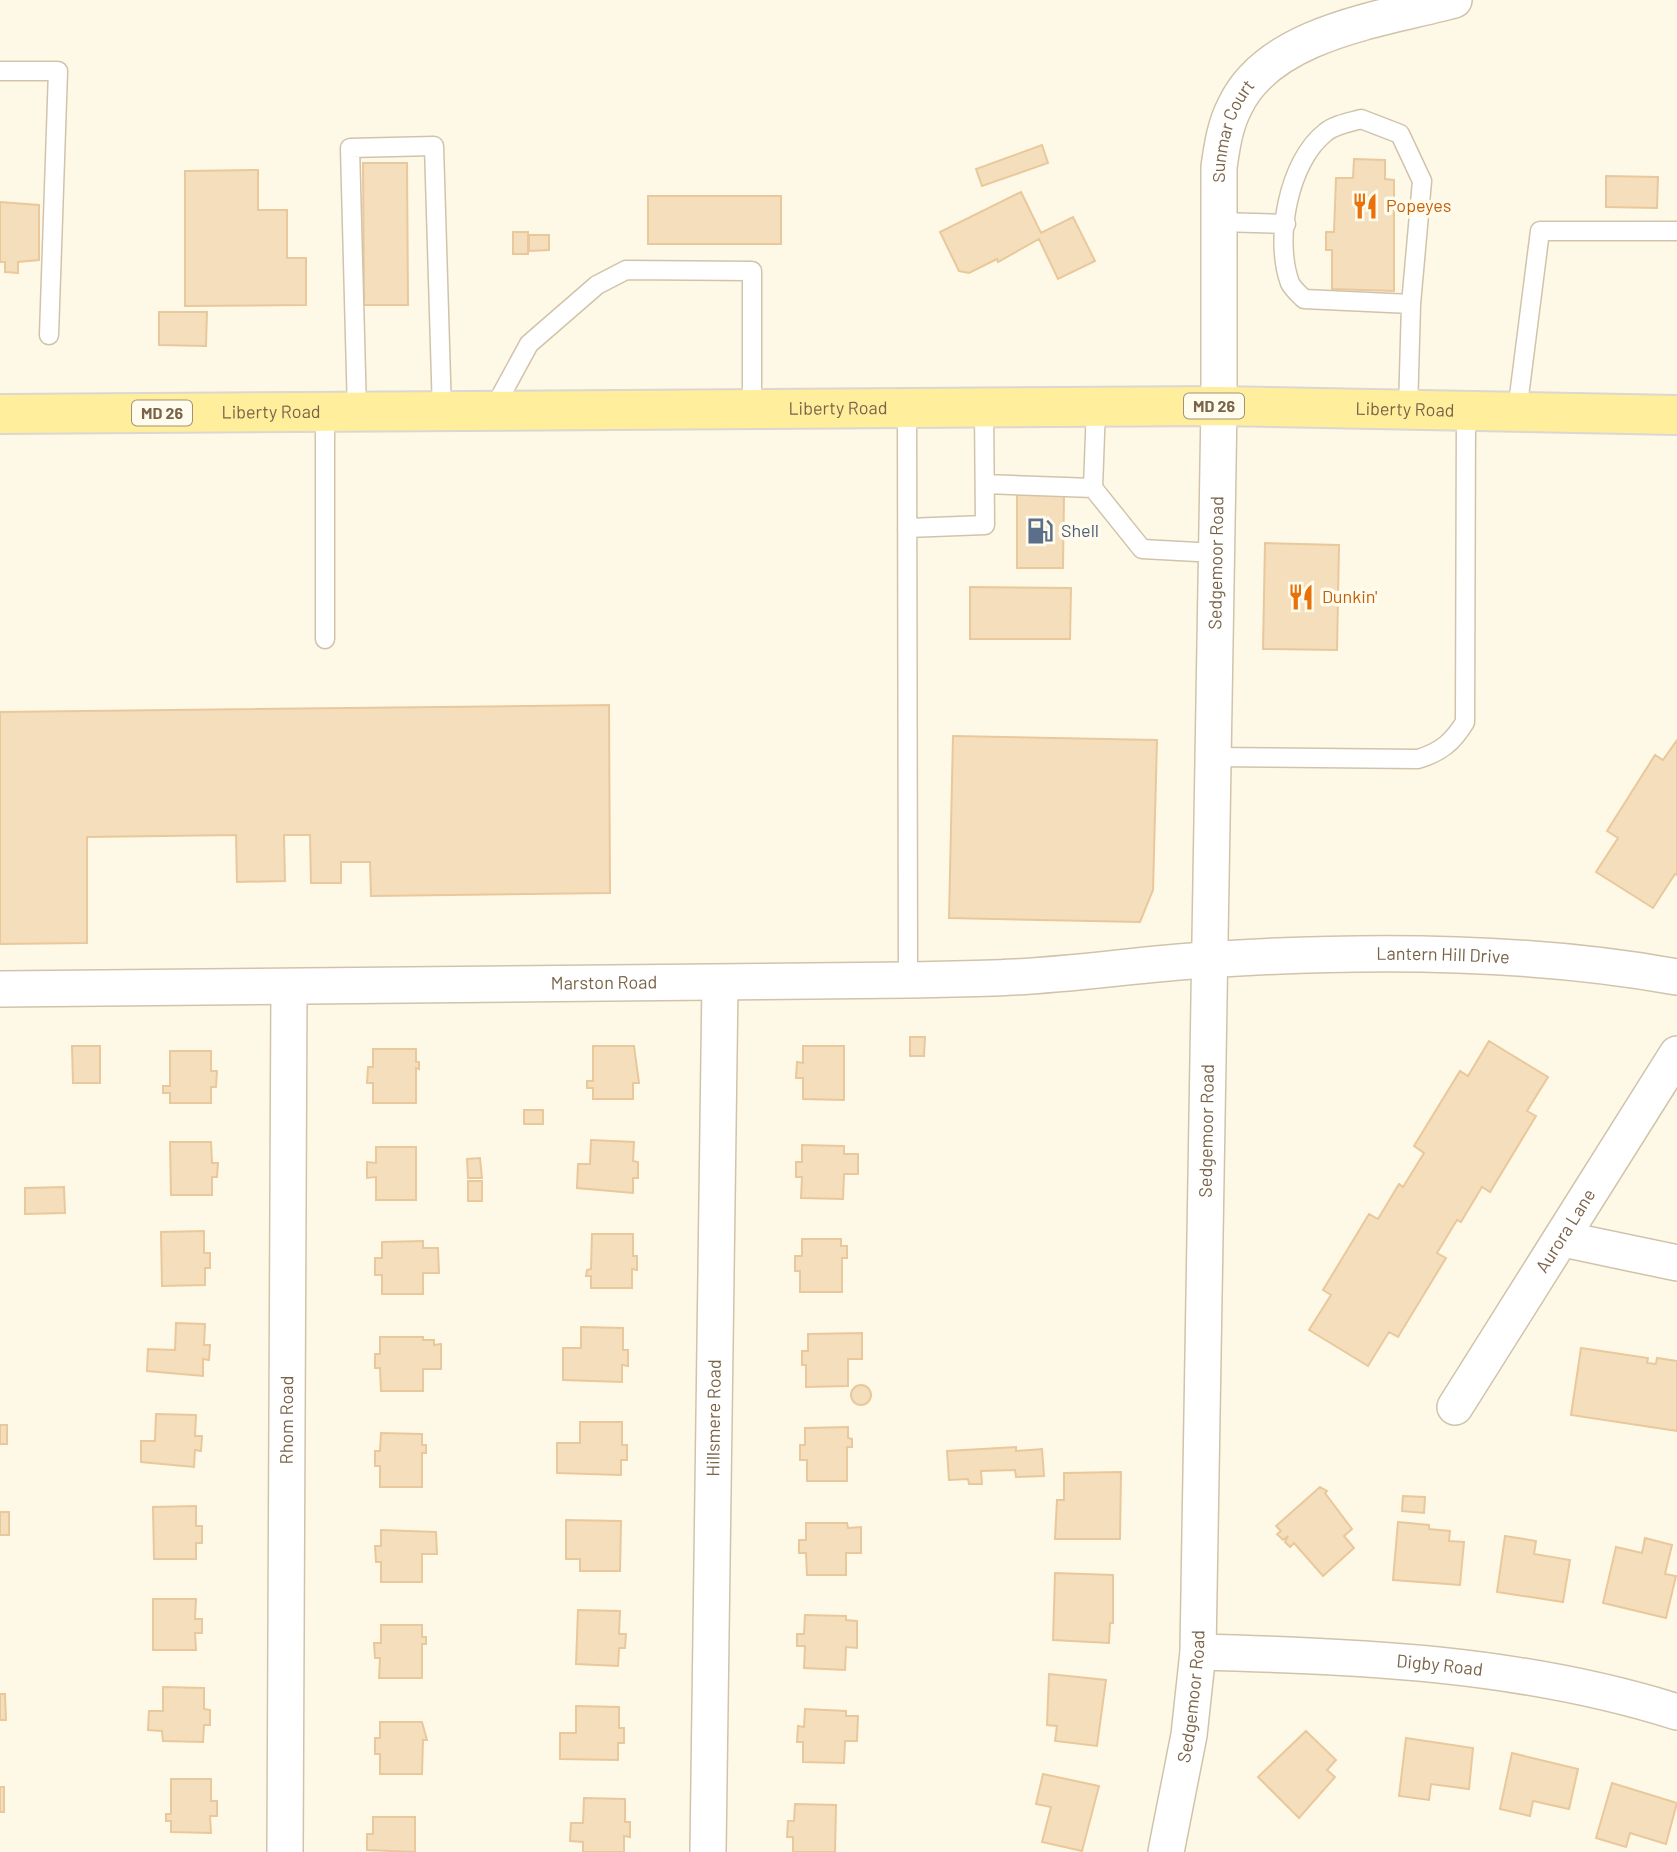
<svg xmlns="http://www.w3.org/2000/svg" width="1677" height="1852" font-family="Barlow,sans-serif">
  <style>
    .building { fill: #f5debc; stroke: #e9c89b; stroke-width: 2 }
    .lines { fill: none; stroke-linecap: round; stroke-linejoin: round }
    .lane-casing { stroke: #d1c3ab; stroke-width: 21 }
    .street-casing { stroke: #d1c3ab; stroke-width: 38 }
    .primary-casing { stroke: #dcd7d0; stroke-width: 42 }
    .lane { stroke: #fff; stroke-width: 18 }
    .street { stroke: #fff; stroke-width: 35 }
    .primary { stroke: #ffee9c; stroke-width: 38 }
    .labels { text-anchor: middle; stroke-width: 7; stroke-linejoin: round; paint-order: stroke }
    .shield { fill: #fffcee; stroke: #a2927a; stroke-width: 2 }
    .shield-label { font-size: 16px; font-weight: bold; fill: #7a6449 }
    .street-label { font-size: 18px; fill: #7a6449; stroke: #fffcee }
    .food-label { font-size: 18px; fill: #c56008; stroke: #fffcee; text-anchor: start }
    .service-label { font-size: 18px; fill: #4e5e75; stroke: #fffcee; text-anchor: start }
  </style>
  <rect width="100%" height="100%" fill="#fef9e7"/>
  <!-- building -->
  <path class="building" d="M1042 145 1048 163 982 186 976 169Z
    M1354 159 1385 160V179L1394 180V291L1332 289V250H1326V232H1334L1336 178H1353Z
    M363 163H407L408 305H364Z
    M258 170V210H287V258H306V305L185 306V171Z
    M1606 176 1658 177 1657 208 1606 207Z
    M1021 192 1041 233 1073 217 1095 261 1058 279 1039 239 998 262 997 259 969 273 959 271 940 232Z
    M648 196H781V244H648Z
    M0 202 39 205V260L18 262V273L5 272V262H0Z
    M513 232H528V254H513Z
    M529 235H549V250L529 251Z
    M159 312H207L206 346 159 345Z
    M1017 495H1064L1063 568H1017Z
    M1265 543 1339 545 1337 650 1263 649Z
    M970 587 1071 588 1070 639H970Z
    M609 705 610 893 371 896 370 862H341V883H311L310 835H284L285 881 237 882 236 835 87 837V943L0 944V712Z
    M953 736 1157 740 1153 890 1140 922 949 918Z
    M1677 740V875L1675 874 1653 908 1596 872 1618 838 1607 831 1655 755 1663 760Z
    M910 1037H925L924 1056H910Z
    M1489 1041 1548 1077 1527 1111 1536 1116 1490 1192 1482 1187 1461 1222 1457 1220 1437 1253 1446 1258 1398 1337 1389 1332 1368 1366 1309 1330 1331 1295 1323 1290 1369 1214 1378 1219 1399 1184 1403 1187 1424 1153 1414 1146 1460 1071 1468 1076Z
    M72 1046H100V1083H73Z
    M593 1046H634L639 1083H633V1099H593V1088H587V1081H593Z
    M803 1046H844V1100L803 1099V1078H796L797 1062 803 1063Z
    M373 1049H416V1062H419V1069L416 1068V1103H373V1083H367L368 1067H373Z
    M170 1051H211V1071H217L216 1087H211V1103H170V1093H163V1086H170Z
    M524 1110H543V1124H524Z
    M591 1140 634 1142 633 1161 638 1162V1178H633V1193L577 1188 578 1164H590Z
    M170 1142H211L212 1163H218L217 1177H212V1195H171Z
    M802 1145 844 1146V1154H858V1174H844L843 1199 801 1198 802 1177H796V1162H802Z
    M376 1147H416V1200H376V1177L367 1178V1162L376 1163Z
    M480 1158 482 1178H468L467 1159Z
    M468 1181H482V1201H468Z
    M64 1187 65 1213 25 1214V1188Z
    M204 1231V1253H210V1268H205V1285L162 1286 161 1232Z
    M592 1234H633V1256H637V1270L632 1269V1288H591V1276H586L587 1270 591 1269Z
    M802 1239H841V1246H847V1258H842V1292H800V1271H795V1256H802Z
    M423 1241V1248H438L439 1273H423V1294H382V1275H375V1258H382V1242Z
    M176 1323 205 1324 204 1345H210L209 1360 203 1359V1376L147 1371 148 1349 175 1350Z
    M581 1327 623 1328V1350H628V1366L622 1365V1382L563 1380V1348H581Z
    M862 1333V1359H848V1386L806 1387V1365H802V1351H808V1334Z
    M380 1337H423V1340H434V1345L441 1344V1369H423V1391H381L380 1368H375V1354H380Z
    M1581 1348 1648 1358 1647 1363 1656 1364 1657 1358 1677 1361V1431L1571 1415Z
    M851 1395a10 10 0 1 1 20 0a10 10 0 1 1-20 0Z
    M156 1414 196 1415 195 1436H202L201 1451 195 1450 194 1467 141 1462V1441H155Z
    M580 1422H622V1445H627V1460H621V1475L557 1473V1443H580Z
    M0 1425H7V1444H0Z
    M848 1427V1438L852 1439V1447H847V1481H807V1460H800V1445H805V1428Z
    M381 1433 422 1434V1445H426V1453H422V1487H380V1466H375V1451H380Z
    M1016 1447V1451L1042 1449 1044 1476 1016 1477 1015 1470 981 1471 982 1484H969L968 1479 949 1480 947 1451Z
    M1121 1472 1120 1539H1055L1057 1500H1064V1473Z
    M1320 1487 1327 1491 1325 1493 1352 1529 1344 1536 1354 1548 1323 1576 1294 1543 1290 1547 1285 1542 1288 1536 1283 1540 1277 1534 1281 1531 1276 1526Z
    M1403 1496 1425 1497 1424 1513 1402 1511Z
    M196 1506V1526H202V1543H196V1559H154L153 1507Z
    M0 1512H9V1535H0Z
    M566 1520 621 1521 620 1571H580V1559H566Z
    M1398 1522 1429 1525V1529L1450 1531 1449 1541 1464 1542 1460 1585 1393 1580Z
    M806 1523H847L848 1528 861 1527V1553H846V1575H807L806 1553H799V1540H806Z
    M381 1530 436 1532 437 1554H422V1582H381V1562H376L375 1546H381Z
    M1505 1536 1536 1541 1534 1554 1570 1560 1563 1602 1497 1592Z
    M1645 1538 1672 1545 1665 1574 1676 1576 1666 1618 1603 1603 1616 1547 1642 1553Z
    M1055 1573 1113 1575V1623H1110L1109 1643 1053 1640Z
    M153 1599H196L195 1619H202V1633H195L196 1650H153Z
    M578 1610 620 1611 619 1634H626L625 1648H619L618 1666 576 1664Z
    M805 1615 846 1616V1620L857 1621V1648L846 1647 845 1670 804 1668 805 1646H797V1634H804Z
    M381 1625H422V1637H426V1644H422V1678H379L380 1658H375L374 1643H381Z
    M1049 1674 1106 1680 1097 1746 1055 1741 1057 1726 1047 1725Z
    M163 1687 204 1688V1709L210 1710V1725H204L203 1742 163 1741 162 1731 148 1730 149 1711H163Z
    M0 1694H5L6 1720H0Z
    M576 1706 619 1707V1728H624V1743H618V1760L560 1759V1733H576Z
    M805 1709 846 1711V1716H858L857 1741H845L844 1763 803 1762V1742H797L798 1726 804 1727Z
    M380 1722H422L427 1740H423L422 1774H380V1754H375V1738H380Z
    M1306 1731 1336 1760 1327 1770 1335 1777 1299 1818 1258 1777Z
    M1406 1738 1473 1748 1469 1789 1431 1784 1429 1800 1399 1796Z
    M1512 1753 1578 1769 1569 1809 1533 1801 1530 1816 1500 1809Z
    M1043 1774 1099 1786 1082 1851 1042 1842 1051 1807 1036 1804Z
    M171 1779H211V1801H217V1816H210L211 1833 171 1832V1821H166V1814H171Z
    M1612 1783 1677 1803 1666 1844 1630 1833 1626 1847 1596 1838Z
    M0 1787H4V1812H0Z
    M584 1798 625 1799V1822H630V1837L624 1836V1852H583V1842L570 1841 571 1823H583Z
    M795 1804 836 1805 835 1852H793V1837H787L788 1821H794Z
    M373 1817H415V1852L367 1850V1834H373Z"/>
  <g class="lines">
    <!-- lane casing -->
    <g class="lane-casing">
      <path id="lane" d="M0 71H58L49 335
        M1219 222 1286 224
        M907 409 908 980
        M493 410 529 344 597 285 626 270 752 271V410
        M1408 410 1411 304 1422 181 1400 134 1361 119C1351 122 1334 125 1326 132 1288 161 1274 240 1290 283 1293 289 1299 294 1304 299L1411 304
        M357 412 350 148 434 146 442 412
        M1517 412 1540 231H1677
        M985 484 1093 488 1096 407
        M1093 488 1142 549 1216 553
        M907 528 985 525 984 408
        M325 639V413
        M1211 757 1418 759C1441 752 1453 742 1465 722L1466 411"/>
    </g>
    <!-- street casing -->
    <g class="street-casing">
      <g id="street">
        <path id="s1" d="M0 989 908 980C943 979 979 979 1014 977 1078 974 1141 964 1205 960 1356 950 1528 950 1677 977"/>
        <path d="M1563 1239 1677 1263"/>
        <path id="s2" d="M1455 1407 1677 1054"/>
        <path id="s3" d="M1198 1652C1359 1656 1522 1663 1677 1712"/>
        <path id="s4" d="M285 1852 289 987"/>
        <path id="s5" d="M708 1852 720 983"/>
        <path id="s6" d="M1166 1852 1189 1735 1198 1652 1219 406V167C1222 146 1225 125 1235 106 1270 32 1384 19 1454 0"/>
      </g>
    </g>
    <!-- primary casing -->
    <g class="primary-casing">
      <g id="primary">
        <path id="s7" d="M0 414 1219 406 1677 415"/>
      </g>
    </g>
    <!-- lane -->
    <use href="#lane" class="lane"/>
    <!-- street -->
    <use href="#street" class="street"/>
    <!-- primary -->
    <use href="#primary" class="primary"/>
  </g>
  <!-- icons -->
  <defs>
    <g id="restaurant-bare" transform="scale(2.1)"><path d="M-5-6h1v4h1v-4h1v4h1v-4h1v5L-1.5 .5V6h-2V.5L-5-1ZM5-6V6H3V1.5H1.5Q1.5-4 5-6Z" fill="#e8710a" stroke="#fffcee" stroke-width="2.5" paint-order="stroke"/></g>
    <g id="fuel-bare" transform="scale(2.1)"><path d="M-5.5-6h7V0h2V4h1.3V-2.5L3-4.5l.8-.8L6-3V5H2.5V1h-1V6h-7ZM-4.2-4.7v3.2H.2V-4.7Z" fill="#5c6f8a" stroke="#fffcee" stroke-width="2.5" paint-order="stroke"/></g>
  </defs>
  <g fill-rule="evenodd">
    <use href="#restaurant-bare" x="1365" y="206"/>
    <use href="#fuel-bare" x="1040" y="531"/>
    <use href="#restaurant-bare" x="1301" y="597"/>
  </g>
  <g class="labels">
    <!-- shield labels -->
    <g class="shield">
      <rect x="1184" y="393.5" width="60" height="25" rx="5"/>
      <rect x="132" y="400.5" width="60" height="25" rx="5"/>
    </g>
    <g class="shield-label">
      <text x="1214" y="412">MD 26</text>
      <text x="162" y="419">MD 26</text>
    </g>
    <!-- street labels -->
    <g class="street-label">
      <text dy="6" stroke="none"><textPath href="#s6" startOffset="1726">Sunmar Court</textPath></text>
      <text dy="6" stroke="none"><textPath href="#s7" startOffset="838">Liberty Road</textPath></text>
      <text dy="6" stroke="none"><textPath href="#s7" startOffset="1405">Liberty Road</textPath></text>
      <text dy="6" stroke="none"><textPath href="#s7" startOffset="271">Liberty Road</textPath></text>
      <text dy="6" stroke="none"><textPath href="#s6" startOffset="1292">Sedgemoor Road</textPath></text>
      <text dy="6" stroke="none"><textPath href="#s1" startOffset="1444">Lantern Hill Drive</textPath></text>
      <text dy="6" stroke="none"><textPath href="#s1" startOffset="604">Marston Road</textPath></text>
      <text dy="6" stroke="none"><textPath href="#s6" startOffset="724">Sedgemoor Road</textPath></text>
      <text dy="6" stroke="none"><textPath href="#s2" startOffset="208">Aurora Lane</textPath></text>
      <text dy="6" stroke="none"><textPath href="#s5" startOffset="434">Hillsmere Road</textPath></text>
      <text dy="6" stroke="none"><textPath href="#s4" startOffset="432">Rhom Road</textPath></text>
      <text dy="6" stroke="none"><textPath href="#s3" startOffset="242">Digby Road</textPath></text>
      <text dy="6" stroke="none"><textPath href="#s6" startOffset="158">Sedgemoor Road</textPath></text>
    </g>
    <!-- food labels -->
    <g class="food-label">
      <text x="1386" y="212">Popeyes</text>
      <text x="1322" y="603">Dunkin'</text>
    </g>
    <!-- service labels -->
    <g class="service-label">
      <text x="1061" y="537">Shell</text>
    </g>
  </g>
</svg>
